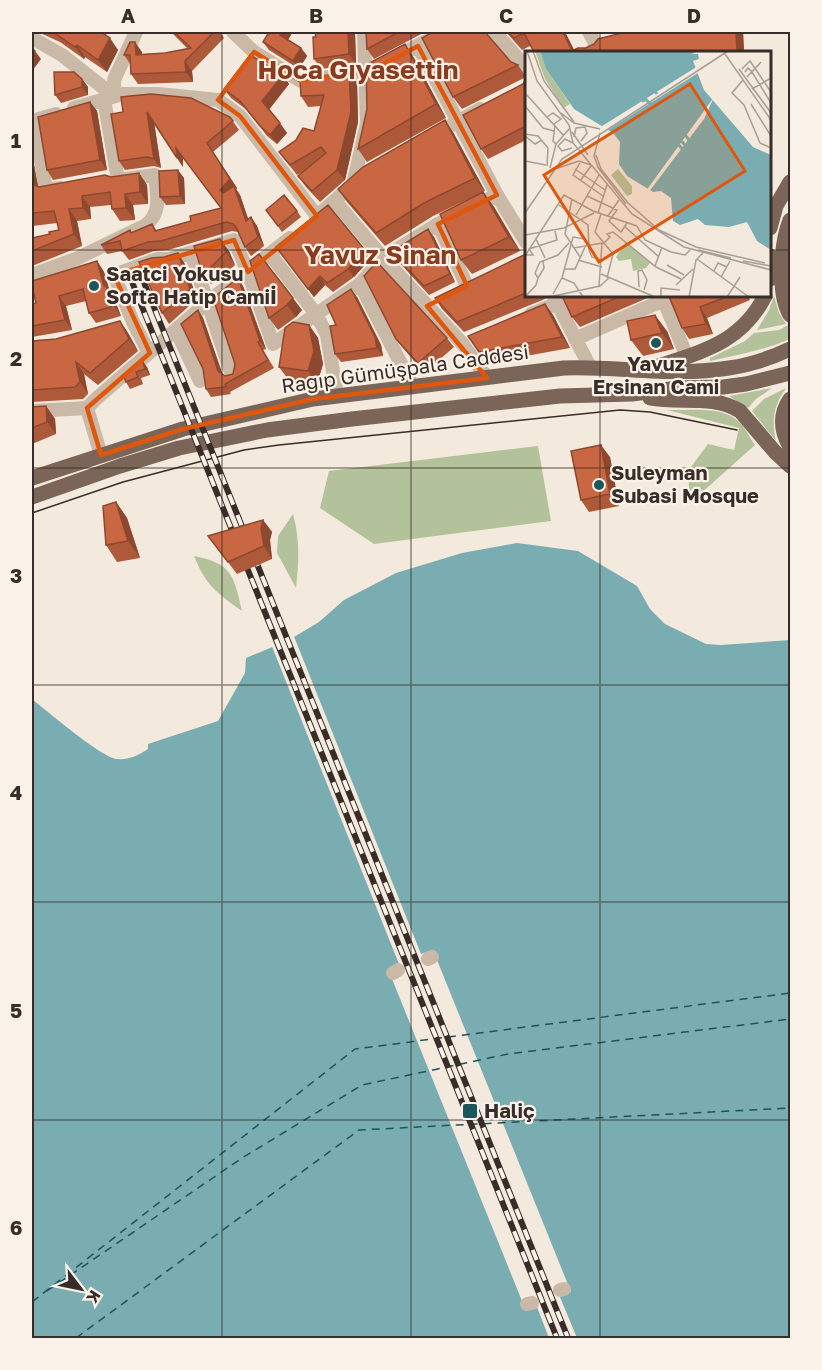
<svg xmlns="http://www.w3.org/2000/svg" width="822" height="1370" font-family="'Golos Text',sans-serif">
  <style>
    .green { fill: #b4c29b }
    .water { fill: #79adb1 }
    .pier { fill: #f3e9dc }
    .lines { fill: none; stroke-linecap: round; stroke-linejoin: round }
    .ferry { stroke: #1c555b; stroke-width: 1.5; stroke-dasharray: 8 6; stroke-linecap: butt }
    .minor { stroke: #cbb9a7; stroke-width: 14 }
    .major { stroke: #7a6558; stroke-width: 15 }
    .tram { stroke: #382d28; stroke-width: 1.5 }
    .rail-casing { stroke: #382d28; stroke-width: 6 }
    .rail { stroke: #faf2e8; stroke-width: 4; stroke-dasharray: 11; stroke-linecap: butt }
    .wall { fill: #ae593a }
    .shaded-wall { fill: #8d482f }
    .building { fill: #ca6743; stroke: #8d482f; stroke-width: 1.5 }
    .marked { fill: none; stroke: #df570d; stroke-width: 4.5; stroke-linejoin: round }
    .grid { fill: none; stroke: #382d28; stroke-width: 1.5; stroke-opacity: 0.55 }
    .poi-dot { fill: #1c555b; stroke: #faf2e8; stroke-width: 2 }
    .labels { text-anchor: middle; stroke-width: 4.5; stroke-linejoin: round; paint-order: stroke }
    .poi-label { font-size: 20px; font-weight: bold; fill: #382d28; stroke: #faf2e8; text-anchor: start }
    .street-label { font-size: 20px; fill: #382d28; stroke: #faf2e8 }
    .district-label { font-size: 26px; font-weight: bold; fill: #893b1e; stroke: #faf2e8 }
    .inset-river { fill: none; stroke: #79adb1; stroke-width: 3 }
    .inset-road { fill: none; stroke: #a89e94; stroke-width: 1.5 }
    .view { fill: #df570d; fill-opacity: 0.15; stroke: #df570d; stroke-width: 3 }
    .inset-edge { fill: none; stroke: #382d28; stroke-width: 3 }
    .neatline { fill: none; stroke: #382d28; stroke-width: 2 }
    .grid-label { font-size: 20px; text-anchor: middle; font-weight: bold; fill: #382d28 }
  </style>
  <rect width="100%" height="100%" fill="#f3e9dc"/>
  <!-- green -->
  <path class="green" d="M774 296 779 313 786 324 757 330 769 310Z
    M788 325 790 327V339C765 350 738 355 710 361V358L745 341 754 333 779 330Z
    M772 388 756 399 748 408 729 396Z
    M786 388C774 405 771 420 776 441L752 411 764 399Z
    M667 410C688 411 721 405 738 421 745 427 750 438 755 445L690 503 688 471 708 444 734 450 739 428Z
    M538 446 551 521 374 544 320 508 329 471Z
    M293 514C300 539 299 563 296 588L277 553 278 536Z
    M194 556C232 563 234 576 242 611 217 593 206 586 194 556Z"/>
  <!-- water -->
  <path class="water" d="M517 543 578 551 637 586 650 609 665 624 706 644 721 645 790 640V1338H32V699C47 711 102 758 117 759 129 760 137 756 148 749V744L218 721 245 673 246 658 289 640 319 622 344 600 396 573 462 553Z"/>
  <!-- pier -->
  <path class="pier" d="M293 634 421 954 433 950 571 1292 560 1297 577 1338H549L537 1307 526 1311 388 969 399 964 271 644Z"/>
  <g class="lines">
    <!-- ferry -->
    <path class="ferry" d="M47 1291 242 1158 362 1085 508 1054 790 1019
      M32 1302 355 1049 790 993
      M76 1338 359 1130 790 1108"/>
    <!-- minor -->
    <path class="minor" d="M233 32 254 52 301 81 371 71 443 32
      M495 32 526 68
      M589 32 598 48 590 52
      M32 38 62 55 114 96
      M418 46 497 195 526 242
      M114 96V80L136 32
      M74 108 123 94H158L218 100 240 116 317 216
      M34 120 46 190 60 188
      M32 121 56 114
      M434 135 480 109
      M353 185 367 123 364 32
      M335 201 383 258 462 343 487 378
      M316 217 356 182
      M438 224 467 286
      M191 253 232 375
      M270 254 316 314 327 335 337 395
      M32 275 78 258 146 225C162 212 157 194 155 175L118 180 104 99
      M360 284 413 387
      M662 296 687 357
      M554 297 590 367
      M531 314 576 296
      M176 330 200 381
      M575 339 664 300
      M149 353 133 322 114 275 157 259H169L234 240 248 272 273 344 360 284 383 258 438 224 497 195
      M87 408 97 398 209 301 290 238
      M87 408 101 455
      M32 411 87 408
      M428 959 432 957
      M393 973 398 970
      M560 1290 564 1289
      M527 1304 532 1303"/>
    <!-- major -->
    <path class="major" d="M790 220C781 243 777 293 790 315
      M770 228 776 206 790 182
      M770 256V279
      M656 367C703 351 741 343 765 296
      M650 398C680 404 712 394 740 411L775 452 790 466
      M790 399C779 415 781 431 790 447
      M32 478 183 429 313 399 564 368C618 366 675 377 729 368 750 365 771 358 790 349
      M32 497 120 466 179 448 267 430 352 419 560 396 632 394 678 388 723 387 746 384 790 373"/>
    <!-- tram -->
    <path class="tram" d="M32 513 123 482 244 450 279 445 620 410 650 412 737 430"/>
    <!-- rail casing -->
    <g class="rail-casing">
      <path id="rail" d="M139 270 568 1338
        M128 272 557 1338"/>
    </g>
    <!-- rail -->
    <use href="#rail" class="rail"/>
  </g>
  <!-- wall -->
  <path class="wall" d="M38 32H101L118 50 107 72 85 57 84 59 60 42Z
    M171 32H220L224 38 192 71 193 82 138 84 131 74V65L124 55 142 52V54L165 53 188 49Z
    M315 32H355L356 64 321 69 314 59Z
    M366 32H425L374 59 367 49Z
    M506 32H565L574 50 743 32 744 52H534L530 46 522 50Z
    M292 33 288 40 301 48 307 56 299 69 269 50 263 42Z
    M488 35 511 62 518 65 526 77 462 109 453 97Z
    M414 58 446 118 367 162 358 149Z
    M283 75 289 84 269 110 287 133 277 144 267 136 247 110 231 98 224 89Z
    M82 79 88 87V95L61 103 55 95Z
    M526 79V140L488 159 481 149Z
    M357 82 358 122 345 180 320 202 306 187 298 176 303 172 297 175 279 152 314 131 321 106 308 107 301 96Z
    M90 102 97 111 107 170 53 180 47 170Z
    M111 114 230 117 239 130 213 152 237 188 236 189 240 195 248 219 251 217 257 226 264 246 251 256 245 247 238 232 232 231 168 250 154 251 129 260 122 251 107 254 101 245 152 224 157 231 191 221 221 208 183 157V167L154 122 161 168 154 166 125 170 119 161Z
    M445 120 454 134 485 191 433 216 385 246 347 202 338 189Z
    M32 155 38 186 39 187 139 173 147 185 148 204 133 205 135 220 120 221 112 209 111 205 90 207 91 219 77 221 82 246 32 266V238L50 234 59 230 57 223 32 226Z
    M184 178 185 204 166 205 160 197Z
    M483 192 494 207 520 251 472 274 461 260Z
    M266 210 297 211 301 217 282 232Z
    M434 237 455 282 429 295 397 260 391 252Z
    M194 246 229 251 235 265 217 281 211 284 202 272Z
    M526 254V296H546L545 299 464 332 442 309 435 298Z
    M282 255 371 258 354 277 333 292 325 285 314 297Z
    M97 261 104 272 110 292 113 296 121 316 96 323 89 313 86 301 66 306 72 330 32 337V304L36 303Z
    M250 261 302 310 296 317 278 330 269 318Z
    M185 264 197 299 169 324 162 313Z
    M243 286 266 349 263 350 274 368 230 392 231 394 211 397 206 389 198 310 203 318 222 374 225 376 233 374 235 364Z
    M568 296H652L580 327 572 317Z
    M668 296H748L750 300 707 318 713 334 689 339 682 328Z
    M357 297 381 345 383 356 341 362 335 354 336 325Z
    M545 304 553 315 570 348 487 363 468 336Z
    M120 321 128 333 138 351 98 385 84 374 88 394 83 399 32 402V341L56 339Z
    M309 325 318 338 323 364 317 384 288 379 279 367Z
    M667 331 674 349 643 356 631 340Z
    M447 338 454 347 424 373 403 348 396 339Z
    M147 367 150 375 141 378 143 384 130 389 126 382 124 377Z
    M46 406 55 419 56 434 32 444V407Z
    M610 457 619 506 589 512 581 500Z
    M116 502 127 518 140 558 117 562 106 545Z
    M263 520 272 532 270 540 272 559 237 574 208 536Z"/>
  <!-- shaded-wall -->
  <path class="shaded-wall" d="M283 32H291L292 33 286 43 280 35Z
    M348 32H355L356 64 349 54Z
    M563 32H565L575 52H573Z
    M736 32H743L744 52H737Z
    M110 38 118 50 107 72 98 60Z
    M135 42 142 52 143 64 136 55Z
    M405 44 414 58 446 118 436 104Z
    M77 45 85 57 84 59 75 47Z
    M301 48 307 56 299 69 293 61Z
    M35 51 41 59 32 71V55Z
    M185 61 192 71 193 82 186 72Z
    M349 72 357 82 358 122 345 180 337 170Z
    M283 75 289 84 268 110 262 101Z
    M82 79 88 87V95L82 87Z
    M90 102 97 111 107 170 100 160Z
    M147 112 154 122 161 168 154 159Z
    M445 120 454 134 485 191 475 178Z
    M280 123 287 133 277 144 270 135Z
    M207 143 237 188 236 189 240 195 252 230 220 190Z
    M176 148 183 157V167L177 158Z
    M32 155 40 196 32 185Z
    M178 170 184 178 185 204 180 196Z
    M139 173 147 185 148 204 140 192Z
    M483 192 494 207 520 251 509 237Z
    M125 194 133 205 135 220 126 208Z
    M82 196 90 207 91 219 83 208Z
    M69 209 77 221 82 246 74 234Z
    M251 217 257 226 264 246 258 237Z
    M428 229 434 237 455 282 450 274Z
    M220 239 229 251 235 265 226 252Z
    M365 250 371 258 354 277 348 269Z
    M178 253 185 264 197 299 190 289Z
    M97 261 104 272 110 292 113 296 121 316 114 306 104 286Z
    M320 276 325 285 314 297 308 289Z
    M238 278 243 286 266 349 260 341Z
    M351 289 357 297 381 345 383 356 377 348Z
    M59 296 66 306 72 330 65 320Z
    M293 298 302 310 296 317 287 305Z
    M545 304 553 315 570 348 562 337Z
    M700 307 707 318 713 334 706 324Z
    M198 310 203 318 224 378 218 371Z
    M655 315 667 331 674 349 662 333Z
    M120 321 128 333 138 351 129 339Z
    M309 325 318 338 323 364 317 384 308 371Z
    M142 360 147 367 150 375 145 369Z
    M76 362 84 374 88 394 80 382Z
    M46 406 55 419 56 434 47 422Z
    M601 445 610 457 619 506 610 494Z
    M116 502 127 518 140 558 128 541Z
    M263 520 272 532 270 540 272 559 264 546 261 528Z"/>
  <!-- building -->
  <path class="building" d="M53 32H101L110 38 98 60 77 45 75 47Z
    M174 32H214L185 61 186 72 131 74 130 55H124L130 42H135L136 55 165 53 191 48Z
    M269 32H283L280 35 301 48 293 61 263 42Z
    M315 32H348L349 54 314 59 313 37H316Z
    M366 32H399L367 49Z
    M433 32H485L511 62 518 65 453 97 422 38Z
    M508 32H563L572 51 578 48H586L594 44 598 39 626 32H736L737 52H534L524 33 514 38Z
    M405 44 436 104 358 149 367 109 366 65Z
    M32 48 35 51 32 55Z
    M250 55 283 75 262 101 280 123 270 135 260 126 240 101 224 89Z
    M54 72H74L82 79V87L55 95Z
    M349 72 351 112 337 170 312 191 298 176 326 153 321 147 290 165 279 152 296 140 303 128 314 131 324 95 301 96 300 79Z
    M526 79V126L481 149 463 115 523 84Z
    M151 94 191 98 230 117 233 121 207 143 230 179 220 190 223 193 234 186 246 221 251 217 258 237 245 247 236 227 233 224 226 222 161 241 148 242 122 251 120 241 101 245 130 230 131 233 152 224 155 231 191 221 190 216 221 208 176 148 177 158 147 112 154 159 147 157 119 161 111 114 123 112 121 97Z
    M90 102 100 160 47 170 38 117Z
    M445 120 475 178 424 203 376 233 338 189 363 167Z
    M178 170 180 196 160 197 159 171Z
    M139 173 140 192 125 194 126 208 112 209 110 192 82 196 83 208 69 209 74 234 32 251V238L50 234 49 232 59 230 54 211 32 213V184L39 187 105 175 111 177Z
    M483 192 509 237 461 260 440 214Z
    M284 195 297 211 278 226 266 210Z
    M328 205 365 250 348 269 327 283 320 276 308 289 276 247Z
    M428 229 450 274 424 286 391 252Z
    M220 239 226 252 209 269 202 272 194 246Z
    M178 253 190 289 162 313 139 262 151 258 164 257Z
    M259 254 293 298 287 305 269 318 250 261Z
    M526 254V293L457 322 435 298Z
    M97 261 104 286H106L114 306 89 313 83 289 59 296 65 320 32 326V304L36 303 32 286V281Z
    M377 262 447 338 418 363 396 339 364 276Z
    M238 278 260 341 258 342 268 360 225 384 226 387 206 389 203 369 181 324 198 310 218 371 225 376 233 374 235 364 213 298Z
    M351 289 375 337 377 348 335 354 330 326 336 325 327 305Z
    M568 296H621L572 317 563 298Z
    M669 296H729L700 307 706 324 682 328Z
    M545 304 562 337 479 352 468 336Z
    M655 315 662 333 631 340 627 321Z
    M120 321 129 339 90 373 76 362 80 382 75 387 32 390V341L56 339Z
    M293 322 309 325 314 351 308 371 279 367 285 328Z
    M142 360 145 369 136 372 138 377 126 382 124 377Z
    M46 406 47 422 32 428V407Z
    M601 445 610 494 581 500 571 451Z
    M116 502 128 541 106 545 103 506Z
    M263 520 261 528 264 546 228 562 208 536Z"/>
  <!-- marked area -->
  <path class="marked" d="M418 46 497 195 438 224 467 286 427 306 487 378 313 399 183 429 101 455 87 408 150 353 114 275 234 240 248 272 317 216 240 116 218 100 254 52 301 81 371 71Z"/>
  <!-- grid -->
  <path class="grid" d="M222 32V1338M411 32V1338M600 32V52M32 250H526M770 250H790M600 296V1338M32 468H790M32 685H790M32 902H790M32 1120H790"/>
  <!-- markers -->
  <g class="poi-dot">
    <circle cx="94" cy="286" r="6"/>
    <circle cx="656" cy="343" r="6"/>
    <circle cx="599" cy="485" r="6"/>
    <rect x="462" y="1103" width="16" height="16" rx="3"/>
  </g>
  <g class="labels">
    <!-- poi labels -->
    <g class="poi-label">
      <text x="106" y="281">Saatci Yokusu<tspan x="106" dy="23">Softa Hatip Camiİ</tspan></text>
      <text x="656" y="371" text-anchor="middle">Yavuz<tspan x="656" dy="23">Ersinan Cami</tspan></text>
      <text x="611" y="480">Suleyman<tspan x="611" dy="23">Subasi Mosque</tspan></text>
      <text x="484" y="1118">Haliç</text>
    </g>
    <!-- street labels -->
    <g class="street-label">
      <text transform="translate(405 369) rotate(-8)" y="7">Ragıp Gümüşpala Caddesi</text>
    </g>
    <!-- district labels -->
    <g class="district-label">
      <text x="358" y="79">Hoca Gıyasettin</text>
      <text x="380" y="264">Yavuz Sinan</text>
    </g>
  </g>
  <!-- overview -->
  <g transform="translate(525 51)">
    <rect width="246" height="246" fill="#f3e9dc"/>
    <path d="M10 0H15L21 18 45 53 38 57 20 28ZM93 118 107 135V143L102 145 86 124ZM101 191 125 212 121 217 108 220 106 208 94 210 91 206Z" fill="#b4c29b"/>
    <path d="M15 0H172L167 3H173L174 8 168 10 179 39 228 96 246 104V199L232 190 222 171 204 176 180 174 173 168 155 174 148 170 146 147 136 140 128 141 102 125 94 113 95 91 88 82 49 58 21 18Z" fill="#79adb1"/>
    <path d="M173 15 176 20 78 82 74 77ZM189 46 179 68 123 142 121 140Z" fill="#f3e9dc"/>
    <path class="inset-river" d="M102 0 103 24 119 51M105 0 106 23 112 38 165 100 196 115M118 0V23L132 43M135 47 170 98 246 128M122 55 162 104 246 134M225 127 246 137"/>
    <path class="inset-road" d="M2 0 12 30 44 74 48 92 107 163 159 196 246 219M8 0 19 30 49 71M200 3 246 69M214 18 246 62M217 18 225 10 246 41M220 21 223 17 227 21 246 52M222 26 236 11M218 29 207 42 219 54 235 92 246 97M227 38 246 27M0 42 39 85M226 53 246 85M0 55 18 77 29 80M36 62 49 72 75 78M22 66 28 62 36 68 29 73M30 74 28 90 31 93M47 81 63 104M0 83 13 85 23 97M0 85 10 93 17 89M49 86 51 77 60 76 62 82 56 90M47 97 37 100 33 95 40 88 48 92M71 104 76 118 103 152 134 179 171 196 240 212M0 110 21 114M56 110 48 124 78 145M22 115 23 97M72 115 101 153M73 116 69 105 75 82M25 117 31 93 44 78M30 118 54 110 66 114M50 118 80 139M55 130 66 115M62 145 92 159 84 170 96 181 102 172M47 148 40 183 55 206M34 154 63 174 64 199 67 206 76 209M0 162 37 108 203 0M73 162 82 134M51 164 74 124M83 165 94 149M99 175 134 206M112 175 120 189 146 201 160 204 165 199M70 181 88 203 82 227M70 181 76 163M0 184 39 177 69 162M11 188 20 207M78 193 85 186 82 183 88 181 131 216 156 228M49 197 77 192M173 199 206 207M1 204H8L4 198 32 189 30 180M0 205 39 144 68 160 112 175M172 208 224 246M53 209 77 216M218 210 246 215M142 214 159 224M130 215 137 196M40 218H50L60 196M189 220 193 212 202 216M10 222 15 211 33 204 44 192M76 223 130 246M196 226 205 210M13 227 19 217 18 210M37 227 49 232 58 246M151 234 168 218M74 235 77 192M114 236 113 220 117 219 122 229 119 239M28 243 37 227 48 186 61 188M0 246 11 234 13 227 10 222M24 246 75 235 84 227M136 246V237L155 239M164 246 171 209 178 202M202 246 215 226"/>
    <path class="view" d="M165 33 220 120 74 211 19 124Z"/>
    <rect width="246" height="246" class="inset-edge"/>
  </g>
  <!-- border -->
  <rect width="822" height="1370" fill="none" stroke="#faf2e8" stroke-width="66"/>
  <!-- north arrow -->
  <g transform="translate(81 1289) rotate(122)" stroke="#faf2e8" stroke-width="4.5" paint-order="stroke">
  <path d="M0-4.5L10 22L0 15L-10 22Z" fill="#382d28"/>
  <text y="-9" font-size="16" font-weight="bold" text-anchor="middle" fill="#382d28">K</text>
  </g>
  <rect x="33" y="33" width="756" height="1304" class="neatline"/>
  <g class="grid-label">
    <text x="128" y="23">A</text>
    <text x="316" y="23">B</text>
    <text x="506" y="23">C</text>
    <text x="694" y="23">D</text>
    <text x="16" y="148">1</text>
    <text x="16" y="366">2</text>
    <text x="16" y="583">3</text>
    <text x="16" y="800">4</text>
    <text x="16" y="1018">5</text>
    <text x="16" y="1235">6</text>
  </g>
</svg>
